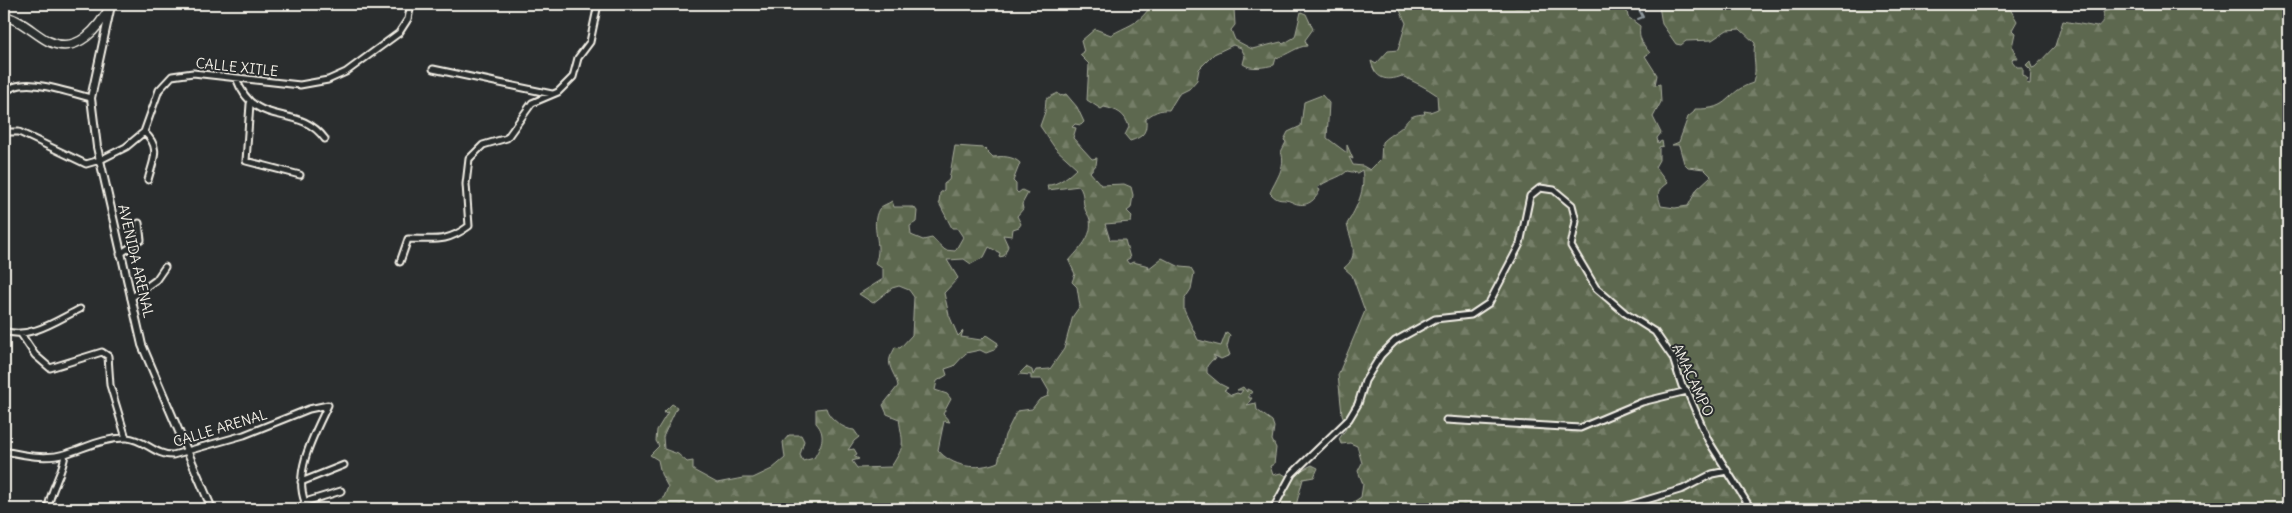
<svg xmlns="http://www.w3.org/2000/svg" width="2292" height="513" font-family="Delius,sans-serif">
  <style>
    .forest { fill: url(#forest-firs); stroke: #a8ac9c }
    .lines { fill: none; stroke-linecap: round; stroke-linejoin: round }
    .stream { stroke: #90999f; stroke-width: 2 }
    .minor-casing { stroke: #f4f1e8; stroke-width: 9 }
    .tertiary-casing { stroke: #f4f1e8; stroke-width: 10 }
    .secondary-casing { stroke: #f4f1e8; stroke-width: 11 }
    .minor { stroke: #2a2d2e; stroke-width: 5 }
    .tertiary { stroke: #2a2d2e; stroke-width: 6 }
    .secondary { stroke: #2a2d2e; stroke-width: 8 }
    .labels { text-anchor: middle; stroke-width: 4; stroke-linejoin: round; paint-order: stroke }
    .street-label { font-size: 14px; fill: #f4f1e8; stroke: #2a2d2e }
  </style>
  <defs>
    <pattern id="forest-firs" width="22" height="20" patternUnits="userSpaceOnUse" patternTransform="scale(1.25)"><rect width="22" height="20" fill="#5d684f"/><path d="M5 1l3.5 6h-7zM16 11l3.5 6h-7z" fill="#757e68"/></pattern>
  </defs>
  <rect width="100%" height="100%" fill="#2a2d2e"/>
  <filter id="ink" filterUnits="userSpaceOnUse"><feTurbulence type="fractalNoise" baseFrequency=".02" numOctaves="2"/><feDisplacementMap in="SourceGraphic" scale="10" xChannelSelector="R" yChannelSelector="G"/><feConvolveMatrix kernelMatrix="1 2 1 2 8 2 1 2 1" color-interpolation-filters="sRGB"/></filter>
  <g filter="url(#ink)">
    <!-- forest -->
    <path class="forest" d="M1145 4H1239L1234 9 1235 25 1231 30 1235 40 1252 49 1281 42 1283 44 1295 37 1301 12 1306 14 1313 29 1305 40 1307 46C1297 46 1288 55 1276 58L1274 65C1265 67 1251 70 1243 64L1245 56 1241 48 1233 45 1214 54 1199 69 1197 80 1189 89 1179 94 1169 110C1160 109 1152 113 1146 119 1147 133 1143 137 1130 141L1125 135 1129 127C1125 113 1117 110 1104 107L1101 109 1087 100 1089 64 1080 55 1084 52 1081 41 1095 29 1111 35C1126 26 1137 25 1148 10Z
      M1397 4H1628L1626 6 1628 17 1640 26C1638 39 1643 44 1650 53L1645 56 1657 75 1655 85 1660 84 1661 102 1653 117 1661 133 1657 138 1658 143 1662 141 1663 146 1659 147V160L1655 167 1667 183C1655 192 1658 194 1661 206L1675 208 1688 206 1697 189 1711 176 1704 169 1688 167 1684 163 1679 145H1672L1679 142 1688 117 1694 112 1695 109C1732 110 1724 92 1753 83 1758 65 1752 60 1755 43L1740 29 1727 30 1712 40 1686 41 1681 45 1676 44 1662 24 1659 6 1654 4H1999L2010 9 2017 21 2012 30 2015 33 2012 47 2018 58H2013L2012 61 2017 67H2023V75L2028 79 2026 83 2030 84 2031 70 2026 65 2030 61 2032 68 2035 67 2055 46 2063 21 2097 27C2103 23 2104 19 2103 12L2109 10 2108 4H2288V509H1343L1361 497 1363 484 1358 471 1362 463 1357 446 1350 443 1341 444 1339 439 1346 429 1342 414 1338 375 1365 311 1352 275 1344 268C1361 255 1350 240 1347 224 1357 207 1366 190 1362 170L1357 173 1347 171C1340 178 1326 180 1317 188L1320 190C1314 203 1304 208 1292 202 1282 197 1280 204 1270 193 1275 181 1287 166 1281 152L1286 142 1284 140 1288 132 1301 126 1304 102 1322 95 1329 103 1327 138 1347 153V145L1353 159 1349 157 1353 165 1363 166 1370 170 1381 159 1382 142C1387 137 1392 134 1398 130 1410 122 1405 115 1425 114L1424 111 1430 112 1438 109 1437 95C1426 87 1414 82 1402 76 1386 82 1375 79 1371 61L1376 64 1388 51 1398 50 1406 23Z
      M1058 93 1060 96 1066 94 1077 107 1084 122 1081 125 1075 124 1072 127 1076 128 1073 138 1092 159 1097 158 1096 165 1090 172 1101 185 1124 184 1131 187 1133 195 1131 208 1127 211 1132 216 1131 222 1105 224 1110 240H1125L1130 258 1126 260 1129 264 1133 262 1149 266 1148 269 1162 258 1180 267 1191 268 1194 273 1191 289 1184 300V310L1198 340 1221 346 1226 333 1230 335 1227 347 1230 355 1221 359 1213 355 1216 359 1212 360 1207 366V373L1220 384 1228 388 1224 390 1231 395 1237 393 1240 394 1243 390H1237L1243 387 1247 392V389L1253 392 1249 394V398H1252L1247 405 1256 403 1257 410 1272 421 1274 427 1272 440 1276 448 1274 464 1270 466 1273 475 1281 473 1288 477 1312 465 1318 468 1314 477 1303 479 1295 509H682L681 505 671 506 669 509H652V505L664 497 668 487 661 474 658 460 650 455 659 446 656 441 657 430 668 412 663 413 672 404 677 407 663 437 664 449 678 454 687 462 693 461V470L717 483 743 478H753L772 469 785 458 783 442 789 435H801L804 441 800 455 803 461 814 458C821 446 827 435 816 423V409L826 408C828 418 845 430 854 430L859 437 854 441 848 450 854 449 857 454 854 456 859 459 852 461 857 468 891 467C906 443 903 446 899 419L887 414 883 405 898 386C897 377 887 367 890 358 891 354 894 351 895 347L900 348 912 335 914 297 909 290 899 286 892 288 873 303 859 294 883 279V269L875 263C884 245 869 227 879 209 882 205 888 204 892 201L894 207H914L917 211 916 222 910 226 911 235 923 240 932 238 945 250 955 251 963 237 957 228H952L939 203 940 193 944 190V184L949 180 955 146 984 148 993 157C1002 156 1013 156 1020 163L1013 181 1016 184V191L1018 193 1022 190 1028 193 1022 204 1023 209 1017 216 1021 224 1019 227 1013 229 1012 236 1003 235 1008 246 1004 256 999 257 1000 253 989 247 984 257 971 264 964 259 947 260 958 278 944 293 949 315 958 336 963 331 961 337 981 340 986 335 998 343 994 350 986 353 980 350 966 353 954 366 945 369 947 375 937 381 935 390 947 394 951 399 943 414 950 422 944 421 938 450C952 467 977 471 998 462L1005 435 1017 411 1032 409 1039 400 1048 396 1049 391 1042 379H1031V375L1019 374 1026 367 1032 370 1033 375 1036 370 1050 369 1064 349 1073 316 1080 306 1077 287 1072 282 1075 274 1069 261C1079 249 1093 237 1090 220 1089 215 1086 213 1085 209 1082 200 1085 195 1079 186L1048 190 1047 185C1057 186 1070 175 1077 168L1055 148 1040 126 1045 112 1046 99Z"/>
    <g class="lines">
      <!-- stream -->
      <path class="stream" d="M1636 4 1643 17 1638 19"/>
      <!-- minor casing -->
      <g class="minor-casing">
        <path id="minor" d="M433 69 552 94
          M236 78C256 132 297 101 325 139
          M4 94C20 73 68 93 91 98
          M250 104 246 161 300 175
          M4 132H19L86 164 100 160 126 147 144 132 159 90 172 76 193 73 300 85 328 80 346 72 399 33 408 19 411 4
          M144 132C162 148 153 160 148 180
          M120 254 141 240 139 223
          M400 262 408 239C435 239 446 243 469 226L466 184 469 159 483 145 507 138 532 103 558 92 573 77 578 58 590 42 598 4
          M131 298 156 280 165 267
          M4 331C30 340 57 320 80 309
          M21 334 35 355 50 368 102 352 108 356 110 385 126 438
          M1446 420 1580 428 1642 402 1687 391
          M4 451C23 455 45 460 65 454 85 448 105 437 127 438 144 439 156 456 173 455L244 435 309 409 328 405
          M301 482 344 465
          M48 509C50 489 63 474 65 454
          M300 509 305 502C293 471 315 433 328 405
          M307 509 305 502 341 491
          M1273 509 1292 474 1349 419 1358 404 1365 381 1381 355 1395 341 1435 319 1471 315 1489 303 1520 244 1530 196 1540 188 1554 190 1572 205 1576 221 1571 246 1596 288 1625 313 1655 332 1673 358 1682 386 1687 391 1708 440 1751 509
          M1616 509 1683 489 1712 474 1727 471"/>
      </g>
      <!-- tertiary casing -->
      <g class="tertiary-casing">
        <path id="tertiary" d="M110 10 91 98 97 147 142 345 212 509"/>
      </g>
      <!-- secondary casing -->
      <g class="secondary-casing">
        <path id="secondary" d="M4 16C22 20 33 33 48 41 78 56 99 27 112 4"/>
      </g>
      <!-- minor -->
      <use href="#minor" class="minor"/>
      <!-- tertiary -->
      <use href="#tertiary" class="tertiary"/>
      <!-- secondary -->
      <use href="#secondary" class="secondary"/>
    </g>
  </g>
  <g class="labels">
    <!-- street labels -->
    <g class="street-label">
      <text transform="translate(237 67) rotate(6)" y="5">CALLE XITLE</text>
      <text transform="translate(136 261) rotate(77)" y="5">AVENIDA ARENAL</text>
      <text transform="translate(1693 380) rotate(65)" y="5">AMACAMPO</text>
      <text transform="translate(220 428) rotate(-17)" y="5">CALLE ARENAL</text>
    </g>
  </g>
  <!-- margin -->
  <rect width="2292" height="513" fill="none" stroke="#2a2d2e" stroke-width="20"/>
  <rect x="10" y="10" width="2272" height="493" fill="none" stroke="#f4f1e8" stroke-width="2" filter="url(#ink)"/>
</svg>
